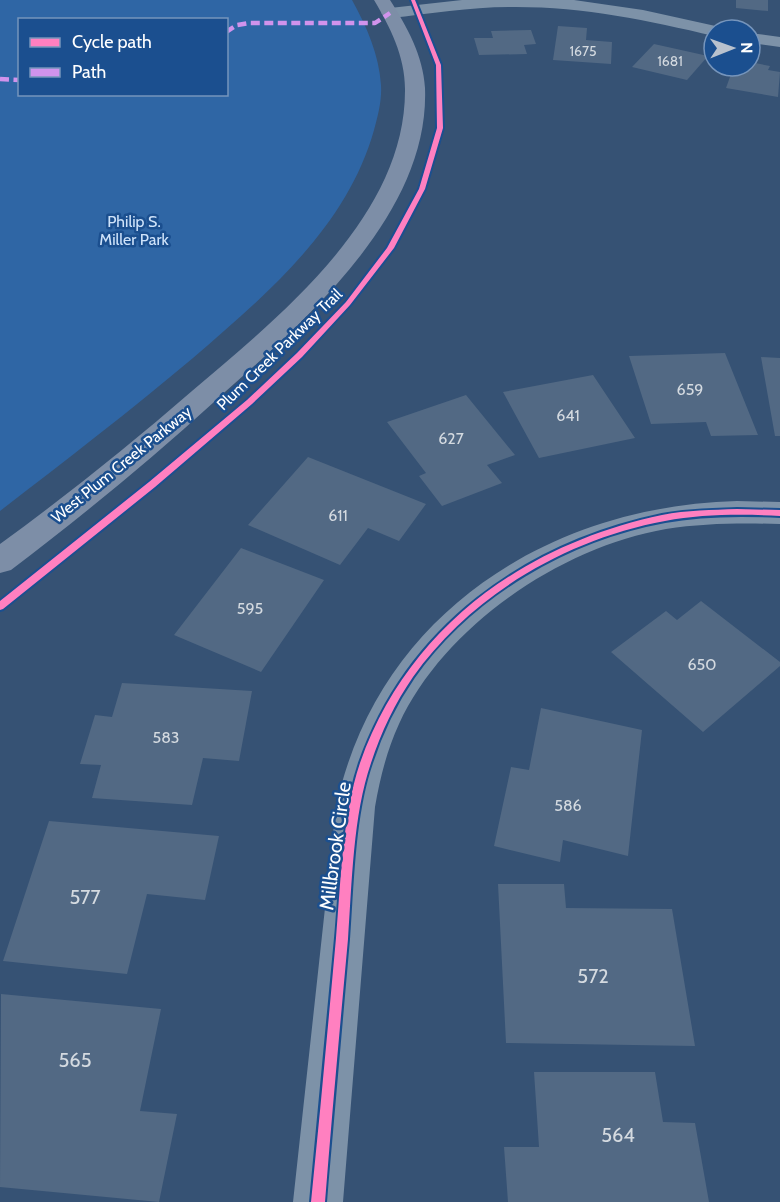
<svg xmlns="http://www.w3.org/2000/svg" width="780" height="1202" font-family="Cabin,sans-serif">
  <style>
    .green { fill: #2f66a5; fill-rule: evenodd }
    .building { fill: #526984 }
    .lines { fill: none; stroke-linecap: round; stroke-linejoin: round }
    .minor { fill: #7d92a8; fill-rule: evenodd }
    .major { fill: #7d8ea7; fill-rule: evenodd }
    .quiet { stroke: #d193ec; stroke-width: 4.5; stroke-dasharray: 9 4.5; stroke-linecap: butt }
    .cycleway-casing { stroke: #1b4f8f; stroke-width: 4 }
    .cycleway { fill: #ff80c0; fill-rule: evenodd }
    .labels { text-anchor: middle; stroke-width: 5; stroke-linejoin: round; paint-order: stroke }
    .far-number-label { font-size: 14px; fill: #d4dae0 }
    .far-park-label { font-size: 16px; fill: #cfe3fa; stroke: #1b4f8f }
    .far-street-label { font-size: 16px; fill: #fff; stroke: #1b4f8f }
    .number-label { font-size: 16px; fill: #d4dae0 }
    .street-label { font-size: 20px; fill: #fff; stroke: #1b4f8f }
    .near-number-label { font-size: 20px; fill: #d4dae0 }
  </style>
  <rect width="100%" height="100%" fill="#365274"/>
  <!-- green -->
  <path class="green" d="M0 0H352C367 27 379 55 381 85 382 100 378 116 374 130 347 227 266 295 193 358 130 411 65 461 0 511ZM20 20H226V94H20Z"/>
  <!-- building -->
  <path class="building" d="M736 0H768V11L736 8Z
    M558 26 587 28 586 40 612 42 611 64 553 60Z
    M531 30 536 44 524 45 527 54 479 55 474 38H493L491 31Z
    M654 44 708 56 687 80 632 67Z
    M750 62 770 66 768 70 780 72 778 97 726 88 731 74 722 72 725 66H750Z
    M725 353 758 435 711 436 706 422 651 424 629 356Z
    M761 357 780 358V436H775Z
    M593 375 635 438 539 458 503 392Z
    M466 395 515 455 487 465 502 483 442 506 419 476 426 473 387 422Z
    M308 457 426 504 399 541 368 528 340 565 248 525Z
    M241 548 324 580 261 672 174 635Z
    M701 601 780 662V666L703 732 611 652 666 611 677 620Z
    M122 683 252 691 239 761 203 758 192 805 92 798 101 765 80 764 95 715 112 717Z
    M541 708 642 730 628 856 563 840 560 862 494 846 511 767 529 770Z
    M49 821 219 836 205 900 147 894 127 974 3 961Z
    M498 884H564L566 908 672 909 695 1046 506 1043Z
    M1 994 161 1009 140 1111 177 1114 159 1202 0 1187Z
    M534 1072H655L663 1122 695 1123 709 1202H508L504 1147H539Z"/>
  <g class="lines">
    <!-- minor -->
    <path class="minor" d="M462 0H574L643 10 720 27 722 30H714V36C647 20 579 6 509 7 469 7 430 14 390 18L381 13 390 8Z
      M750 33 780 37V47L750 43Z
      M737 501 780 502V524C742 523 704 523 666 529 561 547 444 626 399 724 387 750 380 778 375 807L343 1202H293L336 807C377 615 548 506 737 501Z"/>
    <!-- major -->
    <path class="major" d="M374 0H390C407 27 423 55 425 88 430 216 301 324 214 402 149 461 81 517 11 570L0 573V544C66 496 130 445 192 391 280 316 406 216 405 89 405 56 390 27 374 0Z"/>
    <!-- quiet -->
    <path class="quiet" d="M226 32 237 25 249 23H375L390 13
      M0 79 20 80"/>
    <!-- cycleway casing -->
    <g class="cycleway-casing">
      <path id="cycleway" d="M411 0H415L441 65 443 128 425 189 394 248 350 305 302 357 252 404 155 487 3 609 0 610V601L149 482 247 400 297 353 346 302 387 248 419 189 437 128 436 65Z
        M737 509 780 510V516C742 514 703 514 665 521 567 539 471 595 413 677 395 703 381 732 371 763 353 815 352 883 348 939 340 1026 332 1114 325 1202H311C320 1114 328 1026 336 938 341 882 342 816 360 763 408 627 525 544 662 515 687 510 712 510 737 509Z"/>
    </g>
    <!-- cycleway -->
    <use href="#cycleway" class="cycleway"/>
  </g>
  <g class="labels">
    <!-- far-number labels -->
    <g class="far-number-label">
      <text x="583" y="56">1675</text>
      <text x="670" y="66">1681</text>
    </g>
    <!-- far-park labels -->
    <g class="far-park-label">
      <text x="134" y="227">Philip S.<tspan x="134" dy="18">Miller Park</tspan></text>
    </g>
    <!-- far-street labels -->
    <g class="far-street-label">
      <text transform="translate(279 349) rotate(-44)" y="6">Plum Creek Parkway Trail</text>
      <text transform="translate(121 464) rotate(-39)" y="6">West Plum Creek Parkway</text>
    </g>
    <!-- number labels -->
    <g class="number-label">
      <text x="690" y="395">659</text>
      <text x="568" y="421">641</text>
      <text x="451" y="444">627</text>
      <text x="338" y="521">611</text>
      <text x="250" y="614">595</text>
      <text x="702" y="670">650</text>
      <text x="166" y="743">583</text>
      <text x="568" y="811">586</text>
    </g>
    <!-- street labels -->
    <g class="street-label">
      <text transform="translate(335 846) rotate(-82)" y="7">Millbrook Circle</text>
    </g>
    <!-- near-number labels -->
    <g class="near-number-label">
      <text x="85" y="904">577</text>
      <text x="593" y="983">572</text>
      <text x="75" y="1067">565</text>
      <text x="618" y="1142">564</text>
    </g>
  </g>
  <!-- legend -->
  <rect x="18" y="18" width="210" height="78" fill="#1b4f8f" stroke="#7695bc" stroke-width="1.5"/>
  <rect x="30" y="38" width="30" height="9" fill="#ff80c0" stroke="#7695bc" stroke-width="1.5"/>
  <text x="72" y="48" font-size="18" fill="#ffffff">Cycle path</text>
  <rect x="30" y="68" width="30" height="9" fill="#d193ec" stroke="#7695bc" stroke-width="1.5"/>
  <text x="72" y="78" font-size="18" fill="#ffffff">Path</text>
  <!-- north arrow -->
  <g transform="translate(732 48) rotate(89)"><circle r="28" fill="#1b4f8f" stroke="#7695bc" stroke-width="1.5"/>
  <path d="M0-4.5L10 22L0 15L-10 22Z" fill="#b9c2ce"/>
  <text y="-9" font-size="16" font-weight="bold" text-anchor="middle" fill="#ffffff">N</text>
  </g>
</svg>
